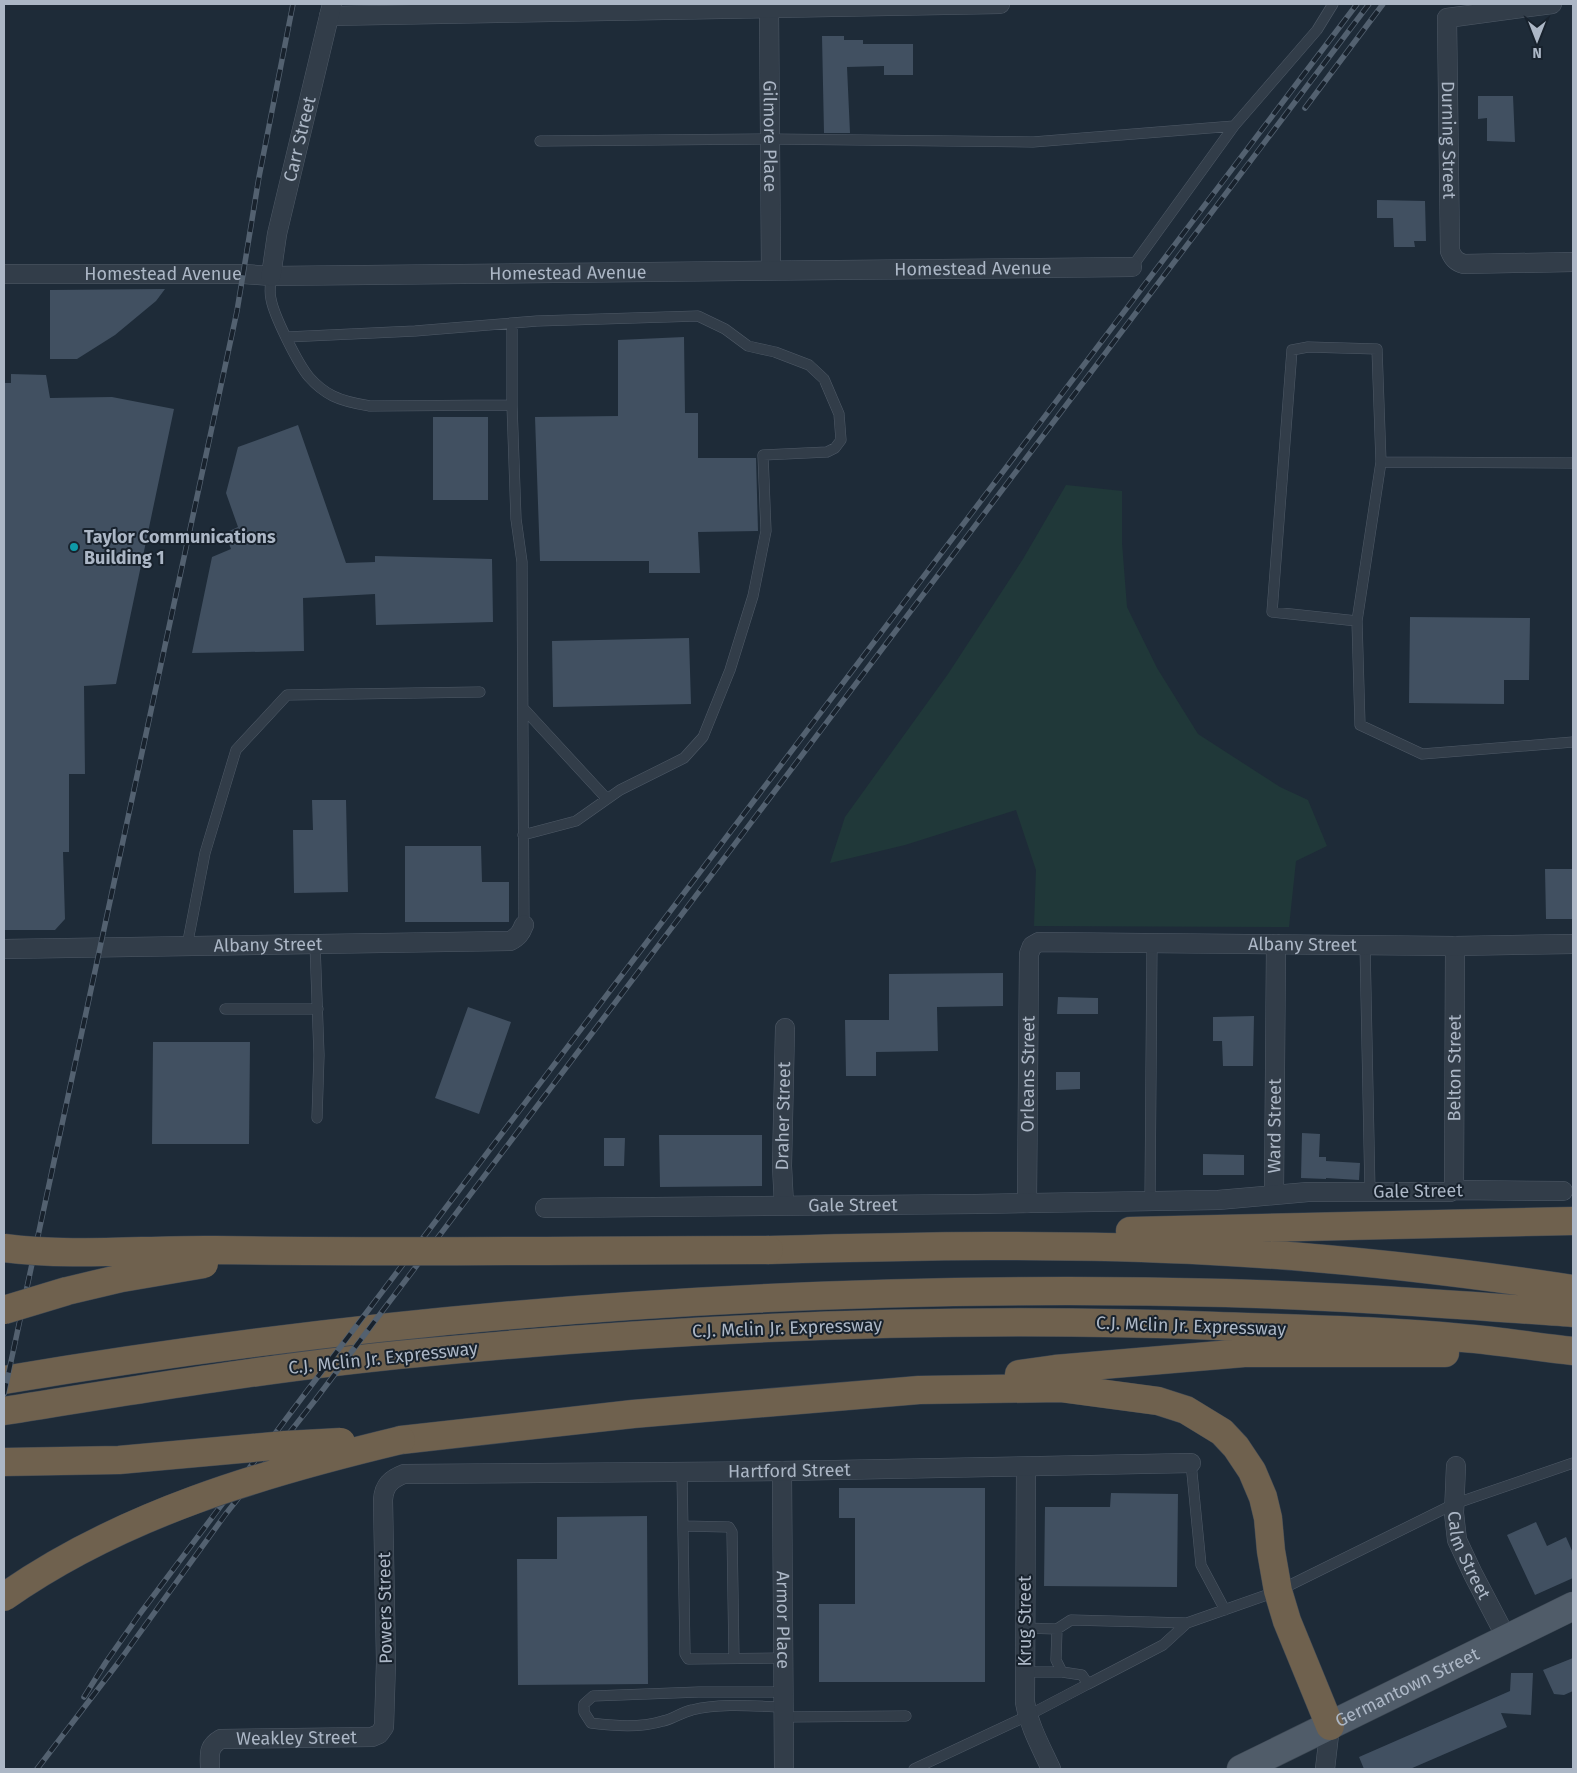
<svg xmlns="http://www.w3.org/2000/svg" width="1577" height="1773" font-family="'Fira Sans',sans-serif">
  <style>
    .green { fill: #203839 }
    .building { fill: #415061 }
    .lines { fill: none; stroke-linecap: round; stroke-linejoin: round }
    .service-casing { stroke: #4f5a67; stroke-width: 11 }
    .minor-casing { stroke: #4f5a67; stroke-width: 20 }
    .primary-casing { stroke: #3b4652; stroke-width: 29 }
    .motorway-casing { stroke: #3d4753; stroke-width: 29 }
    .service { stroke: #323d49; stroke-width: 10 }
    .minor { stroke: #323d49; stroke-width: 19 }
    .primary { stroke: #505c69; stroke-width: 28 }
    .motorway { stroke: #6f614e; stroke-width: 28 }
    .rail-casing { stroke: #536170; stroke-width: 5.5 }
    .rail { stroke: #18222d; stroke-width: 4; stroke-dasharray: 11; stroke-linecap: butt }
    .motorway-bridge-casing { stroke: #3d4753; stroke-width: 29; stroke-linecap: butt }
    .motorway-bridge { stroke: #6f614e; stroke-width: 28 }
    .culture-dot { fill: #0f9aa8; stroke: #18222d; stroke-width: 2 }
    .labels { text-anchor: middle; stroke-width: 4; stroke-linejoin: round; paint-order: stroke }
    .street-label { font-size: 18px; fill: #acb7c6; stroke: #18222d }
    .poi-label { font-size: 18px; font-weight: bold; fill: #acb7c6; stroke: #18222d; text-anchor: start }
  </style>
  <rect width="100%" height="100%" fill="#1e2b38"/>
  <!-- green -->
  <path class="green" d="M1066 485 1122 491V543L1127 607 1157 668 1198 734 1280 787 1308 800 1327 846 1296 861 1289 927 1034 926 1036 870 1016 810 905 845 830 863 845 817 948 674 1023 559Z"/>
  <!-- building -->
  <path class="building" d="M822 36H844V40H863V44H913V75H884V66L847 67 850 133H824Z
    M1478 96H1513L1515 142 1487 141V118L1478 119Z
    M1377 200 1425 201 1426 241H1414L1415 247H1394L1393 218H1377Z
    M165 289 156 301 115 335 77 359H50V290Z
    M684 337 685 413H698V458H756L758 531 698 532 700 573H649V561H540L535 417 618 416V340Z
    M11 374 46 375 50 398 112 397 174 409 116 684 84 686 85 774H69V852H63L65 919 55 930H4V383H11Z
    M433 417H488V500H433Z
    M298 425 346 563 375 562V556L492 559 493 622 376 625 375 594 303 598 304 651 192 653 212 557 231 549 225 533 238 527 226 493 238 447Z
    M1410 617 1530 618 1529 680H1504V704L1409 703Z
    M689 638 691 704 553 707 552 641Z
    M312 800H346L348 892 294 893 293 830H313Z
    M405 846H481L482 882H509V922H405Z
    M1545 869H1573V919H1546Z
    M1003 973V1006L937 1007 938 1051 876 1052V1076H846L845 1020H889V974Z
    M1058 997 1098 998V1014H1057Z
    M468 1007 511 1022 479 1114 435 1098Z
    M1254 1016 1253 1066H1223L1222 1041H1213V1017Z
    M153 1042H250L249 1144H152Z
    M1056 1072H1080V1089L1056 1090Z
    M1302 1133 1320 1134 1319 1157H1326V1161L1360 1163 1359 1180 1326 1178V1179L1301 1178Z
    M659 1135H762V1186L660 1187Z
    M604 1138H625L624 1166H604Z
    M1203 1154 1244 1155V1175H1203Z
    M839 1488H985V1682H819V1604H855V1518H839Z
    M1111 1493 1178 1494 1177 1587 1044 1586 1045 1507H1110Z
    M647 1516 648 1684 518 1685 517 1559H557V1517Z
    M1536 1522 1547 1546 1566 1537 1573 1553V1578L1535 1595 1507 1535Z
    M1573 1658V1691L1564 1695 1554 1694 1543 1670Z
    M1511 1673H1533L1531 1715 1501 1713 1507 1727 1410 1769H1364L1359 1757 1510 1691Z"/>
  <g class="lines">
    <!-- service casing -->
    <g class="service-casing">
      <path id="service" d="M540 141 770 139 1033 142 1234 126
        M1132 267 1234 126 1317 30 1333 4
        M271 276C271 283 269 292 271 299 274 316 298 364 309 377 316 385 325 392 333 396 345 402 358 404 370 406L512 405 516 519 522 562 524 925
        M512 323V405
        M287 337 415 331 537 321 698 316 725 329 748 346 775 352 809 365 824 379 839 414 841 440 835 448 827 452 763 455 766 531 753 596 730 670 703 737 684 758 620 790 576 821 523 835
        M1381 462 1573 463
        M1357 621 1272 612 1292 350 1308 347 1377 349 1381 462 1357 621 1360 725 1422 754 1573 742
        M523 708 607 799
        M315 944 319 1055 317 1118
        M1365 944 1370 1192
        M187 946 205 853 236 750 287 695 480 692
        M225 1009H318
        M1150 1201 1152 943
        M1191 1463 1201 1565 1225 1610
        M682 1472 685 1654 688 1659 783 1658
        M683 1526 729 1527 732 1532 734 1658
        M1024 1628 1057 1629
        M1025 1672H1062
        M1088 1684 1163 1645 1187 1623
        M783 1692H699L593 1696 584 1704V1712L591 1723C615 1726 640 1728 663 1721 673 1719 682 1712 692 1710 720 1703 754 1706 783 1707
        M783 1717 906 1716
        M914 1769 1027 1716 1088 1684 1082 1675 1062 1672 1056 1660 1057 1629 1071 1620 1187 1623 1278 1591 1454 1504 1573 1463"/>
    </g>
    <!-- minor casing -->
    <g class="minor-casing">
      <g id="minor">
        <path id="s1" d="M764 4 769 7 771 270"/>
        <path id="s2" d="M1552 4 1447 18 1450 251C1453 258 1456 262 1464 264L1573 262"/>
        <path d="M329 16 1000 4"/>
        <path id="s3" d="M4 274H244L271 276 1132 267"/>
        <path id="s4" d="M271 276 277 234 332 4"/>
        <path id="s5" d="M4 949 510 941C518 937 521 933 524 925"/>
        <path id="s6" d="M1454 1190 1455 946"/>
        <path id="s7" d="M1274 1194 1276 944"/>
        <path id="s8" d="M1027 1203 1029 954 1032 946 1039 942 1455 946 1573 944"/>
        <path id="s9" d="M784 1205 782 1166 785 1028"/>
        <path id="s10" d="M545 1208 976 1204 1218 1200 1308 1192H1450L1454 1190 1563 1191"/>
        <path id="s11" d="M1456 1466 1454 1513 1457 1540 1473 1574 1507 1639"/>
        <path d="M1026 1467 1025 1702C1029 1726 1041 1747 1051 1769"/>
        <path id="s12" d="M782 1471 784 1769"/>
        <path id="s13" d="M210 1769C210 1755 207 1747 221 1739L372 1737 379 1734 384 1727 386 1662 383 1500C384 1485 391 1479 404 1474L782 1471 1191 1463"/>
        <path d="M1325 1769 1330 1726"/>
      </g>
    </g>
    <!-- primary casing -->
    <g class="primary-casing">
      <g id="primary">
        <path id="s14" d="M1241 1769 1573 1606"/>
      </g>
    </g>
    <!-- motorway casing -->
    <g class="motorway-casing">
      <path id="motorway" d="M1130 1231 1573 1221
        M769 1250C916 1246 1063 1243 1211 1251 1332 1257 1453 1271 1573 1289
        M1019 1374 1055 1369 1244 1353H1445
        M4 1380C407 1312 816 1283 1226 1293 1342 1296 1457 1305 1573 1313
        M4 1411C142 1389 280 1366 419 1353 685 1327 952 1316 1218 1326 1300 1329 1382 1330 1463 1338 1500 1341 1537 1347 1573 1351
        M401 1440 633 1414 919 1390 1061 1388 1158 1401 1186 1410 1222 1432 1236 1447 1252 1471 1263 1497 1268 1518 1271 1551 1278 1591 1287 1621 1330 1726"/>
    </g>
    <!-- service -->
    <use href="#service" class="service"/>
    <!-- minor -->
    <use href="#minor" class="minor"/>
    <!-- primary -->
    <use href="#primary" class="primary"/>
    <!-- motorway -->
    <use href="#motorway" class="motorway"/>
    <!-- rail casing -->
    <g class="rail-casing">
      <path id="rail" d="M1305 108 1383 4
        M4 1394 237 311 259 177 293 4
        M84 1697 106 1662 139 1615 301 1399 1357 4
        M37 1769 118 1663 225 1515 316 1399 1369 4"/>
    </g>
    <!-- rail -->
    <use href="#rail" class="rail"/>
    <!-- motorway-bridge casing -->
    <g class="motorway-bridge-casing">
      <path id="motorway-bridge" d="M4 1248C73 1257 145 1249 215 1250 400 1253 584 1250 769 1250
        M4 1310 67 1291 122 1278 204 1264
        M4 1462 119 1460 285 1445 341 1442
        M4 1597C122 1514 263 1473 401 1440"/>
    </g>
    <!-- motorway-bridge -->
    <use href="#motorway-bridge" class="motorway-bridge"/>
  </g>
  <!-- markers -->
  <circle class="culture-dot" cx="74" cy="547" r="5"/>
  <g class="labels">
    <!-- street labels -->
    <g class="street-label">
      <text dy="6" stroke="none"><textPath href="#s1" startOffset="135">Gilmore Place</textPath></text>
      <text dy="6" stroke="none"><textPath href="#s4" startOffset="140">Carr Street</textPath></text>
      <text dy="6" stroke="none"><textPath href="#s2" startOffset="228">Durning Street</textPath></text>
      <text dy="6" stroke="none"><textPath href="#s3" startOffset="969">Homestead Avenue</textPath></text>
      <text dy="6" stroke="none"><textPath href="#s3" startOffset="564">Homestead Avenue</textPath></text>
      <text dy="6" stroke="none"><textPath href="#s3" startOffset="159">Homestead Avenue</textPath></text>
      <text dy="6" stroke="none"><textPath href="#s8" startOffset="529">Albany Street</textPath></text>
      <text dy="6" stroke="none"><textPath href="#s5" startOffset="264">Albany Street</textPath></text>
      <text dy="6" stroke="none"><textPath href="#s6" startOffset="122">Belton Street</textPath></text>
      <text dy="6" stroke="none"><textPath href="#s8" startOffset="129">Orleans Street</textPath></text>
      <text dy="6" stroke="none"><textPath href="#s9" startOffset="89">Draher Street</textPath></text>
      <text dy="6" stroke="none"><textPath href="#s7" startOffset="68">Ward Street</textPath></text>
      <text transform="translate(1418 1191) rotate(-1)" y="6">Gale Street</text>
      <text dy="6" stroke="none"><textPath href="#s10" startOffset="308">Gale Street</textPath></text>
      <text transform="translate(1191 1326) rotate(2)" y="6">C.J. Mclin Jr. Expressway</text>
      <text transform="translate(787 1328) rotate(-2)" y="6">C.J. Mclin Jr. Expressway</text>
      <text transform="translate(383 1358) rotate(-6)" y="6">C.J. Mclin Jr. Expressway</text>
      <text dy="6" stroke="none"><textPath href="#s13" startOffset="850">Hartford Street</textPath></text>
      <text dy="6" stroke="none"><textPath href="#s11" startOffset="92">Calm Street</textPath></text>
      <text transform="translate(385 1608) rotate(-91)" y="6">Powers Street</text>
      <text dy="6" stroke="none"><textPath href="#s12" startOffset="149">Armor Place</textPath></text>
      <text transform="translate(1025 1621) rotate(-90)" y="6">Krug Street</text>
      <text dy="6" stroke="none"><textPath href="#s14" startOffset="185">Germantown Street</textPath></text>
      <text dy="6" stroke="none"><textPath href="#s13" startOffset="110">Weakley Street</textPath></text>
    </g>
    <!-- poi labels -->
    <g class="poi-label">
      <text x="84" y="543">Taylor Communications<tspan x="84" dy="21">Building 1</tspan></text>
    </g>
  </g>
  <!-- border -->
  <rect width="1577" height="1773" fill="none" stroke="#acb7c6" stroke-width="10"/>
  <!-- north arrow -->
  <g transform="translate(1537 40) rotate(180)" stroke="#18222d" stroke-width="4" paint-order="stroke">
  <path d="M0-4L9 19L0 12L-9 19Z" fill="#acb7c6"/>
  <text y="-8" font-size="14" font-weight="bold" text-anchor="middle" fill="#acb7c6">N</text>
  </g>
</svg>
